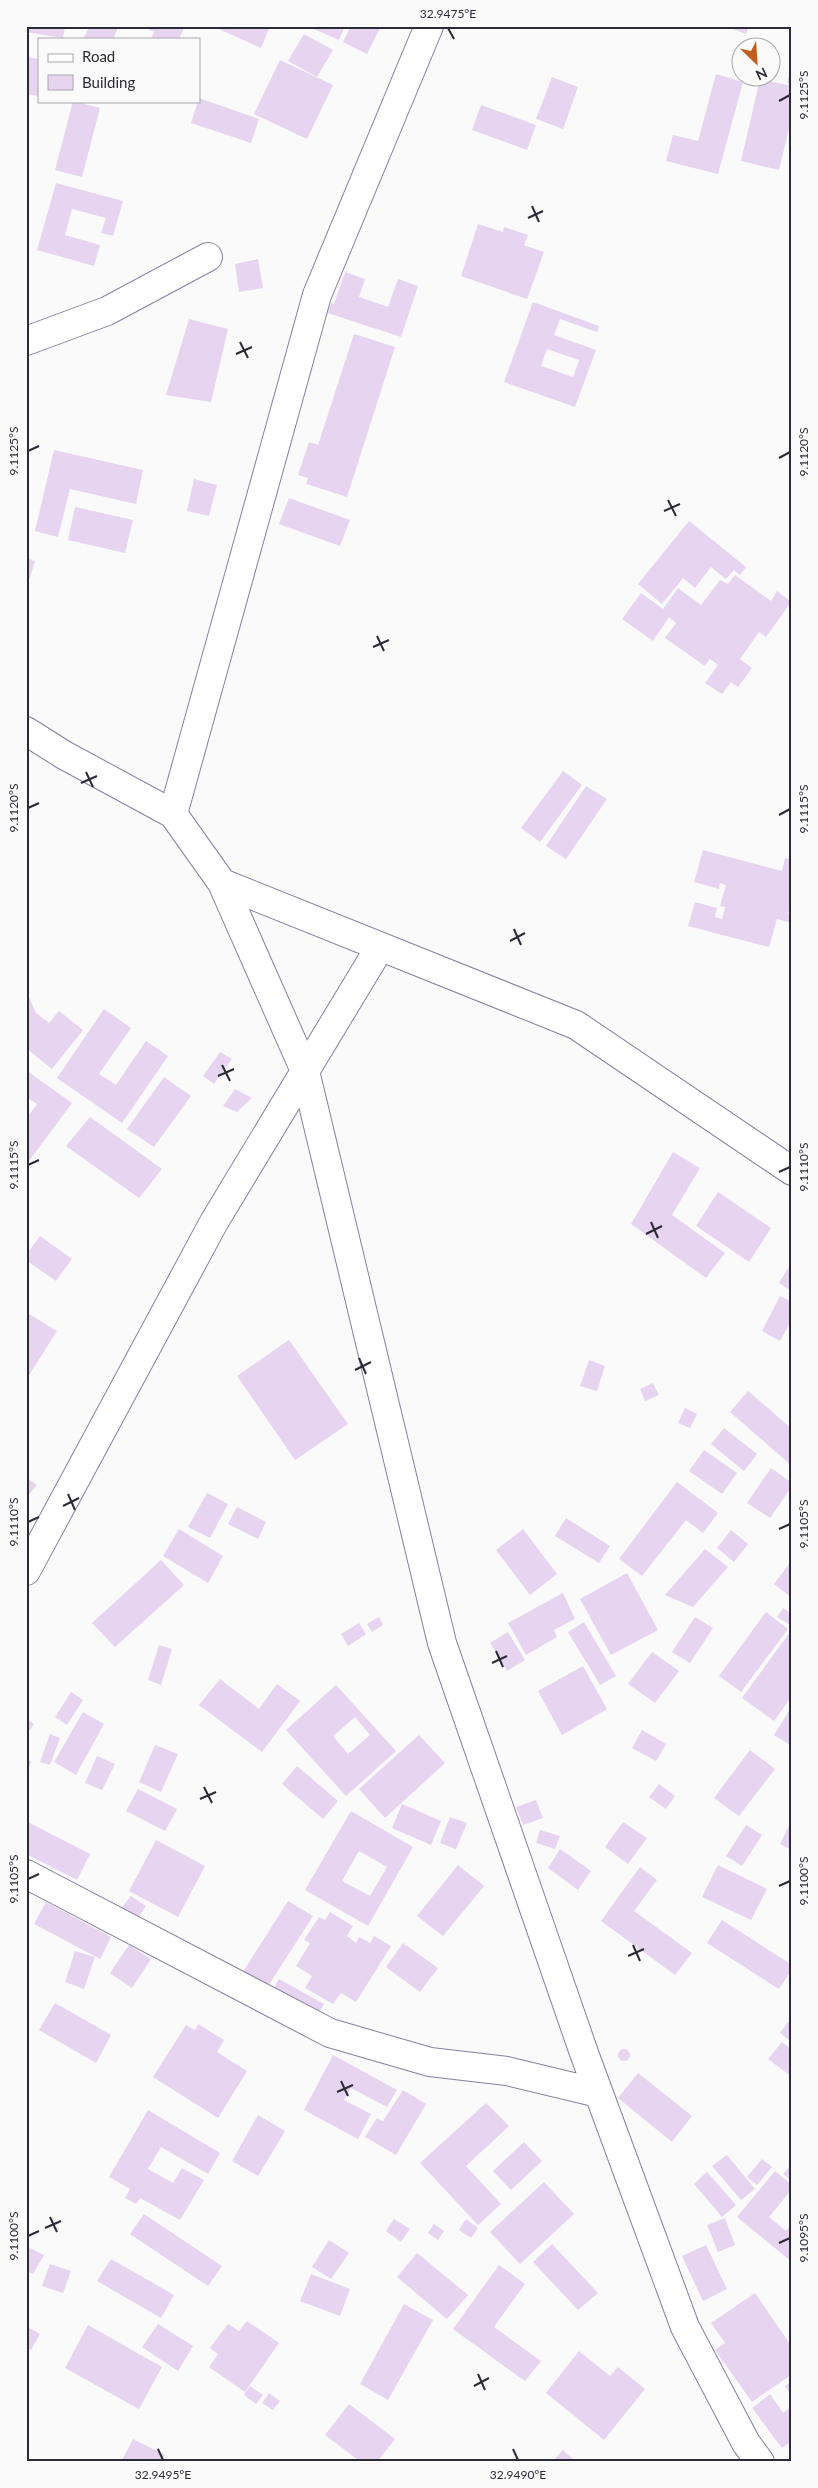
<svg xmlns="http://www.w3.org/2000/svg" width="818" height="2488" font-family="Lato,sans-serif">
  <style>
    .building { fill: #e7d4f0; fill-rule: evenodd }
    .lines { fill: none; stroke-linecap: round; stroke-linejoin: round }
    .street-casing { stroke: #85819f; stroke-width: 30 }
    .street { stroke: #fff; stroke-width: 28 }
    .ticks { fill: none; stroke: #2c2a36; stroke-width: 2 }
    .neatline { fill: none; stroke: #2c2a36; stroke-width: 2 }
    .ticks-label { font-size: 12px; text-anchor: middle; fill: #2c2a36 }
  </style>
  <rect width="100%" height="100%" fill="#fafafa"/>
  <!-- building -->
  <path class="building" d="M26 26H65L63 38 26 32Z
    M90 26H119L113 39H83Z
    M142 26H185L179 39H151L154 32Z
    M212 26H270L261 48Z
    M307 26H345L339 40Z
    M351 26H381L367 54 343 42Z
    M726 26H749L746 34Z
    M304 34 333 50 317 77 288 61Z
    M26 57 39 59V96L26 94Z
    M280 60 333 85 307 139 254 114Z
    M791 68H792V84L787 83Z
    M716 74 743 82 718 174 666 161 673 135 698 141Z
    M552 77 578 87 563 129 536 119Z
    M760 79 792 86V116L779 170 741 161Z
    M199 98 259 119 251 143 191 123Z
    M73 101 100 108 82 177 55 170Z
    M481 105 536 125 527 150 472 130Z
    M56 183 123 201 113 236 101 233 106 218 72 209 65 235 100 245 94 266 37 250Z
    M478 224 503 232 504 227 528 235 524 245 544 252 527 299 461 276Z
    M258 259 263 288 239 292 235 264Z
    M345 272 365 279 359 297 388 307 398 279 418 286 401 337 328 313 331 303 334 304Z
    M533 302 599 326 597 332 560 319 554 335 596 350 575 407 504 382ZM547 349 579 360 573 377 541 366Z
    M189 319 228 329 211 402 166 395Z
    M354 334 395 347 347 497 306 484 308 478 298 475 309 442 318 445Z
    M54 450 143 470 136 504 70 489 58 537 35 531Z
    M194 479 217 485 209 516 187 511Z
    M289 498 350 520 340 546 279 524Z
    M75 507 133 520 125 553 68 540Z
    M689 521 746 567 740 575 734 570 726 579 711 567 695 588 683 578 662 604 638 584Z
    M26 558 35 561 27 586H26Z
    M735 575 771 601 777 591 791 602 766 637 759 632 740 659 752 668 738 687 731 682 722 694 705 683 718 665 710 659 705 666 665 638 676 623 669 617 653 641 622 619 641 593 663 609 678 588 701 605 720 580 728 584Z
    M563 771 582 785 540 842 521 828Z
    M586 786 607 799 566 859 546 846Z
    M703 850 782 871 785 858 792 860V901L788 914 792 915V923L777 919 769 947 688 926 695 902 717 908 715 917 722 919 725 907 720 906 726 885 720 883 719 889 694 882Z
    M26 991 36 1013 49 1023 59 1011 83 1030 52 1069 26 1048Z
    M104 1009 131 1028 99 1074 116 1085 146 1041 168 1056 122 1123 57 1078Z
    M220 1052 232 1059 214 1084 203 1076Z
    M26 1070 72 1103 26 1165V1119L37 1104 26 1097Z
    M164 1077 191 1096 154 1147 127 1129Z
    M235 1089 252 1098 237 1112 223 1106Z
    M90 1117 162 1169 139 1198 66 1146Z
    M673 1152 700 1168 672 1215 725 1253 706 1278 631 1224Z
    M718 1192 771 1228 749 1262 696 1226Z
    M40 1236 72 1259 56 1281 26 1260V1255Z
    M792 1262V1291L779 1283Z
    M780 1296 792 1302V1319L780 1341 762 1331Z
    M26 1312 57 1331 26 1380Z
    M289 1340 348 1424 295 1460 237 1376Z
    M589 1360 605 1366 597 1391 580 1386Z
    M653 1383 659 1395 645 1401 640 1389Z
    M748 1391 792 1429V1466L730 1412Z
    M685 1408 697 1414 690 1428 678 1423Z
    M724 1428 757 1454 744 1471 711 1444Z
    M704 1450 737 1473 722 1494 689 1471Z
    M771 1468 792 1483V1486L770 1518 747 1503Z
    M26 1477 37 1485 26 1498Z
    M677 1482 718 1513 703 1533 686 1520 642 1576 619 1559Z
    M207 1493 228 1504 210 1538 188 1527Z
    M237 1507 266 1522 258 1539 228 1524Z
    M566 1518 610 1546 599 1563 555 1536Z
    M179 1529 223 1556 208 1583 163 1556Z
    M523 1529 557 1574 530 1595 496 1550Z
    M731 1530 748 1544 734 1562 717 1548Z
    M705 1549 728 1567 693 1607 665 1595Z
    M161 1560 184 1585 115 1647 92 1623Z
    M792 1560V1598L774 1584Z
    M627 1573 658 1630 611 1655 580 1599Z
    M563 1593 575 1619 554 1630 557 1637 526 1655 508 1623Z
    M783 1608 792 1614V1626L777 1617Z
    M766 1612 788 1629 741 1692 719 1676Z
    M379 1617 383 1625 372 1632 367 1624Z
    M695 1617 713 1628 690 1663 672 1652Z
    M584 1622 616 1676 600 1685 568 1632Z
    M359 1623 366 1634 348 1646 341 1634Z
    M508 1632 525 1660 507 1671 490 1643Z
    M790 1632 792 1633V1696L774 1721 742 1698Z
    M159 1645 172 1649 161 1685 148 1680Z
    M652 1652 679 1671 655 1703 628 1684Z
    M583 1666 607 1709 562 1735 538 1691Z
    M220 1679 259 1709 277 1684 300 1701 262 1752 199 1705Z
    M336 1685 396 1751 346 1796 286 1730ZM355 1717 370 1735 348 1754 333 1736Z
    M71 1692 83 1700 67 1725 55 1717Z
    M792 1706V1746L774 1735Z
    M83 1712 104 1724 76 1775 54 1762Z
    M26 1719 34 1724 26 1736Z
    M642 1730 666 1744 656 1761 632 1748Z
    M50 1734 60 1738 50 1765 40 1762Z
    M419 1735 445 1763 385 1818 359 1789Z
    M155 1745 178 1754 161 1792 139 1782Z
    M750 1750 775 1769 739 1816 714 1798Z
    M97 1756 115 1764 102 1790 85 1783Z
    M26 1760 31 1761 27 1776H26Z
    M297 1766 338 1801 323 1819 282 1784Z
    M659 1784 675 1796 666 1809 649 1797Z
    M138 1789 177 1809 165 1831 126 1811Z
    M536 1800 543 1818 523 1825 516 1807Z
    M402 1804 441 1821 431 1845 392 1828Z
    M351 1811 413 1847 368 1926 305 1890ZM359 1851 387 1867 370 1896 342 1881Z
    M450 1817 467 1823 456 1849 440 1843Z
    M792 1820V1850L780 1844Z
    M26 1821 90 1854 77 1880 26 1854Z
    M623 1822 647 1838 628 1864 605 1847Z
    M746 1825 762 1835 742 1866 726 1856Z
    M540 1830 560 1836 555 1849 536 1843Z
    M156 1840 205 1866 178 1917 129 1891Z
    M560 1849 591 1871 578 1890 548 1868Z
    M458 1865 484 1886 443 1936 417 1916Z
    M718 1865 767 1889 751 1920 702 1897Z
    M640 1867 657 1880 634 1911 692 1953 675 1975 601 1921Z
    M131 1896 146 1906 135 1922 119 1911Z
    M288 1901 313 1916 265 1991 241 1975Z
    M46 1902 111 1937 100 1959 34 1924Z
    M330 1912 353 1926 347 1936 356 1943 359 1937 370 1943 374 1936 391 1946 356 2002 341 1993 333 2004 305 1988 312 1976 296 1966 310 1943 304 1940 319 1917 325 1920Z
    M722 1920 792 1965V1969L779 1989 707 1943Z
    M403 1943 438 1968 420 1992 386 1967Z
    M129 1945 151 1959 132 1988 110 1973Z
    M75 1951 95 1957 84 1989 65 1982Z
    M279 1979 324 2004 315 2019 270 1995Z
    M55 2003 111 2035 96 2063 39 2030Z
    M792 2017V2042L780 2033Z
    M198 2024 224 2040 217 2052 247 2071 218 2118 153 2077 186 2025 195 2030Z
    M782 2042 792 2050V2077L768 2059Z
    M618 2055a6 6 0 1 1 12 0a6 6 0 1 1-12 0Z
    M333 2055 397 2090 387 2107 351 2088 344 2100 371 2114 358 2139 304 2110Z
    M638 2073 692 2116 672 2142 618 2098Z
    M403 2090 426 2104 396 2155 365 2137 377 2118 383 2121Z
    M486 2103 509 2126 466 2166 501 2204 478 2225 420 2163Z
    M148 2110 220 2153 208 2174 161 2147 148 2169 173 2183 182 2168 204 2180 180 2220 140 2198 136 2204 125 2198 130 2189 109 2177Z
    M258 2115 285 2131 258 2176 232 2161Z
    M524 2142 542 2161 511 2190 493 2171Z
    M727 2155 755 2189 741 2200 712 2166Z
    M762 2159 772 2167 757 2185 747 2177Z
    M792 2164V2181L783 2174Z
    M775 2171 792 2185V2189L769 2217 786 2231 792 2224V2262L737 2217Z
    M707 2172 736 2205 722 2217 694 2184Z
    M544 2182 574 2214 520 2264 490 2232Z
    M144 2214 222 2266 208 2286 130 2234Z
    M725 2218 735 2245 718 2252 707 2225Z
    M394 2219 410 2229 401 2242 386 2231Z
    M466 2219 478 2228 471 2238 459 2230Z
    M434 2224 444 2231 438 2240 428 2233Z
    M329 2240 349 2253 331 2279 312 2267Z
    M552 2244 598 2293 578 2310 533 2262Z
    M706 2245 727 2289 703 2301 682 2256Z
    M26 2246 44 2255 33 2274 26 2271Z
    M417 2253 468 2295 447 2319 397 2277Z
    M111 2259 174 2295 161 2318 97 2281Z
    M50 2264 71 2271 63 2293 42 2286Z
    M499 2265 525 2284 494 2327 541 2361 525 2381 453 2329Z
    M311 2274 350 2289 340 2316 300 2301Z
    M755 2293 792 2347V2374L752 2402 715 2350 725 2343 711 2323Z
    M404 2304 433 2320 388 2400 360 2384Z
    M247 2321 279 2343 245 2392 209 2367 218 2354 210 2348 228 2324 239 2331Z
    M158 2324 193 2346 178 2371 142 2347Z
    M88 2325 162 2367 139 2409 65 2368Z
    M26 2326 40 2334 31 2350 26 2348Z
    M579 2351 610 2376 618 2367 645 2389 604 2440 546 2393Z
    M792 2381V2396L785 2386Z
    M250 2386 263 2395 256 2404 244 2395Z
    M269 2393 280 2401 273 2410 262 2403Z
    M770 2394 783 2413 792 2406V2441L782 2448 752 2408Z
    M349 2404 395 2439 377 2462H361L325 2435Z
    M133 2439 165 2455 161 2462 122 2460Z
    M563 2450 576 2462H552Z"/>
  <g class="lines">
    <!-- street casing -->
    <g class="street-casing">
      <path id="street" d="M429 26 317 295 173 814 222 883 576 1025 792 1171
        M26 341 107 311 208 257
        M26 731 64 755 173 814
        M222 883 305 1071 442 1643 584 2053 685 2327 746 2443 760 2462
        M26 1571 214 1222 380 947
        M26 1874 330 2033 430 2062 507 2071 598 2093"/>
    </g>
    <!-- street -->
    <use href="#street" class="street"/>
  </g>
  <!-- ticks -->
  <path class="ticks" d="M448 28 454 39M779 101 790 95M532 206 539 222M528 218 543 211M240 342 248 358M236 354 252 347M28 451 39 446M779 458 790 452M668 500 676 516M664 511 680 504M377 636 384 651M373 647 389 640M86 772 93 787M81 783 97 776M28 808 39 803M779 815 790 809M514 929 521 945M510 941 525 933M222 1065 230 1081M218 1076 234 1069M28 1165 39 1160M779 1172 790 1167M651 1222 658 1238M646 1234 662 1226M359 1358 366 1374M355 1370 371 1362M68 1494 75 1510M63 1506 79 1498M28 1522 39 1517M779 1529 790 1524M496 1651 503 1667M492 1663 507 1656M204 1787 212 1803M200 1799 216 1792M28 1879 39 1874M779 1886 790 1881M633 1945 640 1961M628 1956 644 1949M341 2081 348 2096M337 2092 353 2085M50 2217 57 2232M45 2228 61 2221M28 2236 39 2231M779 2243 790 2238M478 2374 485 2390M474 2386 489 2378M158 2449 163 2460M513 2449 518 2460"/>
  <!-- border -->
  <rect width="818" height="2488" fill="none" stroke="#fafafa" stroke-width="55"/>
  <!-- legend -->
  <rect x="38" y="38" width="162" height="65" fill="#fafafa" stroke="#a8a7ac"/>
  <rect x="48" y="54" width="25" height="8" fill="#ffffff" stroke="#a8a7ac"/>
  <text x="82" y="62" font-size="15" fill="#2c2a36">Road</text>
  <rect x="48" y="75" width="25" height="15" fill="#e7d4f0" stroke="#a8a7ac"/>
  <text x="82" y="88" font-size="15" fill="#2c2a36">Building</text>
  <!-- north arrow -->
  <g transform="translate(756 62) rotate(155)"><circle r="24" fill="#fafafa" stroke="#a8a7ac"/>
  <path d="M0-4L9 19L0 12L-9 19Z" fill="#bf5e1e"/>
  <text y="-8" font-size="14" font-weight="bold" text-anchor="middle" fill="#2c2a36">N</text>
  </g>
  <rect x="28" y="28" width="762" height="2432" class="neatline"/>
  <g class="ticks-label">
    <text x="448" y="18">32.9475°E</text>
    <text transform="translate(804 95) rotate(-90)" y="4">9.1125°S</text>
    <text transform="translate(14 451) rotate(-90)" y="4">9.1125°S</text>
    <text transform="translate(804 452) rotate(-90)" y="4">9.1120°S</text>
    <text transform="translate(14 808) rotate(-90)" y="4">9.1120°S</text>
    <text transform="translate(804 809) rotate(-90)" y="4">9.1115°S</text>
    <text transform="translate(14 1165) rotate(-90)" y="4">9.1115°S</text>
    <text transform="translate(804 1167) rotate(-90)" y="4">9.1110°S</text>
    <text transform="translate(14 1522) rotate(-90)" y="4">9.1110°S</text>
    <text transform="translate(804 1524) rotate(-90)" y="4">9.1105°S</text>
    <text transform="translate(14 1879) rotate(-90)" y="4">9.1105°S</text>
    <text transform="translate(804 1881) rotate(-90)" y="4">9.1100°S</text>
    <text transform="translate(14 2236) rotate(-90)" y="4">9.1100°S</text>
    <text transform="translate(804 2238) rotate(-90)" y="4">9.1095°S</text>
    <text x="163" y="2479">32.9495°E</text>
    <text x="518" y="2479">32.9490°E</text>
  </g>
</svg>
